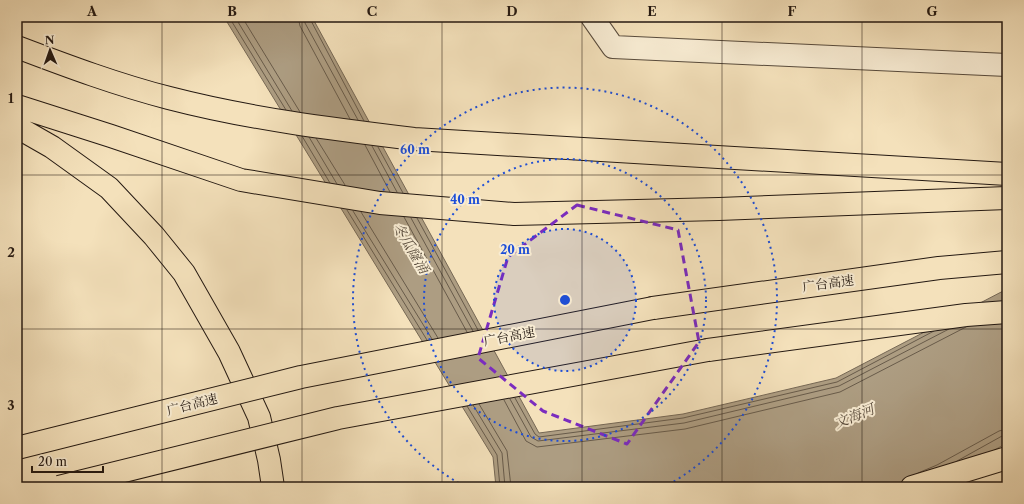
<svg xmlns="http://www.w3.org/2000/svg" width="1024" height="504" font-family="'Libre Caslon Text','Noto Serif SC',serif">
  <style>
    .water { fill: #ad9d82; stroke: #766855 }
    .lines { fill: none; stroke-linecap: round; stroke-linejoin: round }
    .shore { stroke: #685b4a; stroke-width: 1 }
    .minor-casing { stroke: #584b3c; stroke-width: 24 }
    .motorway-casing { stroke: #241912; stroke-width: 24 }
    .minor { stroke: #f8ecd3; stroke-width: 22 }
    .motorway { stroke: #f4e1bb; stroke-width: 22 }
    .motorway-bridge-casing { stroke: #241912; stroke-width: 24; stroke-linecap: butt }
    .motorway-bridge { stroke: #f4e1bb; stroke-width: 22 }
    .marked { fill: none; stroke: #7b2cbf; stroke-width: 3; stroke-dasharray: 8 5; stroke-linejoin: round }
    .grid { fill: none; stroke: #241912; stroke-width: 1; stroke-opacity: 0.55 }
    .ring { fill: none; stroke: #1d4ed8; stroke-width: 2; stroke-dasharray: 2 4 }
    .labels { text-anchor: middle; stroke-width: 4; stroke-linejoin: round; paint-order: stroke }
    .street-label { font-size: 13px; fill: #241912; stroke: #f8ecd3 }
    .water-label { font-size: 14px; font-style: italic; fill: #5b4e3f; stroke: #f8ecd3 }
    .centre { fill: #1d4ed8; stroke: #f8ecd3; stroke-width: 2 }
    .ring-label { font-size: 12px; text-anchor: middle; font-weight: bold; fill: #1d4ed8; stroke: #f8ecd3; stroke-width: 4; stroke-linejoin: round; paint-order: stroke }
    .neatline { fill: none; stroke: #241912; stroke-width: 1.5 }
    .grid-label { font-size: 13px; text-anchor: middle; font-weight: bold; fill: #241912 }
  </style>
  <rect width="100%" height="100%" fill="#f4e1bb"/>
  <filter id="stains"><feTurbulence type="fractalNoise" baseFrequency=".005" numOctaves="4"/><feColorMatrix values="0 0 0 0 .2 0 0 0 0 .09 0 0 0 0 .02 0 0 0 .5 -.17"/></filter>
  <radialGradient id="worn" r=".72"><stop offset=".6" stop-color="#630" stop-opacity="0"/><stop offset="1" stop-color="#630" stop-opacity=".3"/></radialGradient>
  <!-- water -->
  <path class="water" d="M224 17H312L539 433 683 414 836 378 1007 289V443L944 478 921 487H496L493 457Z"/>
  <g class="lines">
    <!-- shore -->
    <path class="shore" d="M229 17 286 110
      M235 17 292 111
      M242 17 300 112
      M298 17 300 26 350 119
      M304 17 305 23 358 120
      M309 17 364 121
      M302 136 330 183
      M309 137 337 184
      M316 138 345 185
      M365 145 390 192
      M372 146 397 192
      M378 147 403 193
      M347 210 427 340
      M353 211 432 339
      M361 212 438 338
      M404 217 467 332
      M411 218 473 331
      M417 218 478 330
      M515 398 535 434 539 437 683 418 837 382 934 331
      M510 399 531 437 538 441 684 423 839 386 949 329
      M504 400 526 441 537 447 685 429 840 392 966 327
      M479 404 507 451 511 487
      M473 405 502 453 505 487
      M467 406 497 455 500 487
      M957 461 1002 436 1007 435
      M918 473 937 465 999 431 1007 429"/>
    <!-- minor casing -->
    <g class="minor-casing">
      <path id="minor" d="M592 17 613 47 1007 65"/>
    </g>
    <!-- motorway casing -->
    <g class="motorway-casing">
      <path id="motorway" d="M17 47C67 66 118 85 169 98 250 119 332 129 414 139L1007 174
        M17 106 111 136 241 180 380 203 514 214 719 209 1007 198
        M17 127 52 147 109 188 154 236 184 273 229 352 259 417 269 460 273 487
        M653 308 939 268 1007 262
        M708 350 966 315 1007 312
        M912 487 1007 458"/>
    </g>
    <!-- minor -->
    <use href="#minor" class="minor"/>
    <!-- motorway -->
    <use href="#motorway" class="motorway"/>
    <!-- motorway-bridge casing -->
    <g class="motorway-bridge-casing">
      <path id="motorway-bridge" d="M17 448 301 377 653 308
        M59 487 338 418 708 350"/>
    </g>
    <!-- motorway-bridge -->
    <use href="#motorway-bridge" class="motorway-bridge"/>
  </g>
  <!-- marked area -->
  <path class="marked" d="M577 205 678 230 699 342 627 444 543 411 478 358 508 257Z"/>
  <!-- grid -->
  <path class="grid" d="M162 17V487M302 17V487M442 17V487M582 17V487M722 17V487M862 17V487M17 175H1007M17 329H1007"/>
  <!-- distance rings -->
  <circle cx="565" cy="300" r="71" fill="#1d4ed8" fill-opacity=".12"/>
  <g class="ring">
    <circle cx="565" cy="300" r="71"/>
    <circle cx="565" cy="300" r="141"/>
    <path d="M464 486A212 212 0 1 1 666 486"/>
  </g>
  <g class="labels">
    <!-- street labels -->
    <g class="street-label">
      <text transform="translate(828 283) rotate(-8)" y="5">广台高速</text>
      <text transform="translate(509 336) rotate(-11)" y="5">广台高速</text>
      <text transform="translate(192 404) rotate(-14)" y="5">广台高速</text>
    </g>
    <!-- water labels -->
    <g class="water-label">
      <text transform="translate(411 248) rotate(59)" y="5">冬瓜窿涌</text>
      <text transform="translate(854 416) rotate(-22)" y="5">文海河</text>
    </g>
  </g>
  <circle cx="565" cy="300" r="6" class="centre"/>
  <g class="ring-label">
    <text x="415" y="154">60 m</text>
    <text x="465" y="204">40 m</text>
    <text x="515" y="254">20 m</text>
  </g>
  <!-- margin -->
  <rect width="1024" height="504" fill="none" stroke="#f4e1bb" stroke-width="44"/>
  <!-- north arrow -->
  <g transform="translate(50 50) rotate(358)" stroke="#f8ecd3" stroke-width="3" paint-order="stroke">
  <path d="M0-3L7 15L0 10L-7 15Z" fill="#241912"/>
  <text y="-6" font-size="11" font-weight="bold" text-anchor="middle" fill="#241912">N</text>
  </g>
  <!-- scale -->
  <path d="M32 466v6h71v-6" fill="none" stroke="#241912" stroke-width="2"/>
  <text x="38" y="466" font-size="12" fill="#241912" stroke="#f8ecd3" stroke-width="3" paint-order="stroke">20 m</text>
  <rect x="22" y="22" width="980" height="460" class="neatline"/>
  <g class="grid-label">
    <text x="92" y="16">A</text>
    <text x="232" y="16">B</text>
    <text x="372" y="16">C</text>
    <text x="512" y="16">D</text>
    <text x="652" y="16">E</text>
    <text x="792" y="16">F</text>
    <text x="932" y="16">G</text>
    <text x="11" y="103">1</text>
    <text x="11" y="257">2</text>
    <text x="11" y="410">3</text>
  </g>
  <rect width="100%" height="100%" filter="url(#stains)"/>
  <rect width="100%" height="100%" fill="url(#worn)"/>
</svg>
